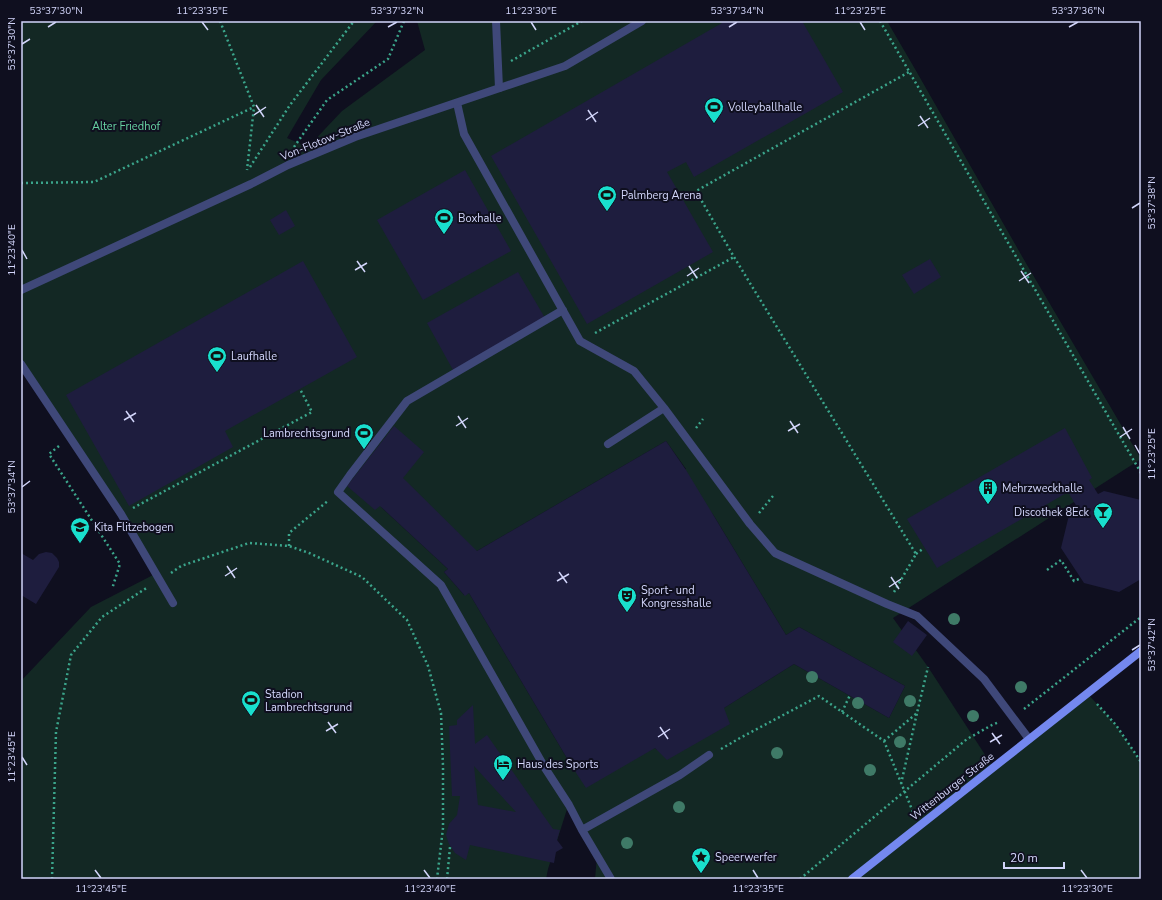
<svg xmlns="http://www.w3.org/2000/svg" width="1162" height="900" font-family="'Nunito Sans',sans-serif">
  <style>
    .green { fill: #132824; fill-rule: evenodd }
    .building { fill: #1e1d3e; fill-rule: evenodd }
    .lines { fill: none; stroke-linecap: round; stroke-linejoin: round }
    .path { stroke: #3ba58b; stroke-width: 2.5; stroke-dasharray: 2 3; stroke-linecap: butt }
    .lane { stroke: #3f4879; stroke-width: 8 }
    .street { stroke: #3f4879; stroke-width: 8 }
    .secondary { stroke: #7488ef; stroke-width: 8 }
    .tree { fill: #3f7a67 }
    .ticks { fill: none; stroke: #d2d5fa; stroke-width: 1.5 }
    .labels { text-anchor: middle; stroke-width: 4; stroke-linejoin: round; paint-order: stroke }
    .poi-label { font-size: 11px; fill: #d2d5fa; stroke: #0f0f1f; text-anchor: start }
    .park-label { font-size: 11px; fill: #67d2a2; stroke: #0f0f1f }
    .street-label { font-size: 11px; fill: #d2d5fa; stroke: #0f0f1f }
    .neatline { fill: none; stroke: #d2d5fa; stroke-width: 1.5 }
    .ticks-label { font-size: 10px; text-anchor: middle; fill: #d2d5fa }
  </style>
  <rect width="100%" height="100%" fill="#0f0f1f"/>
  <!-- green -->
  <path class="green" d="M21 21H377L321 80 287 138 308 147 342 111 425 50 417 21H887L915 69 1023 258 1141 459 893 618 928 667 993 767 1087 693 1116 725 1141 762V879H595L597 856 568 806 548 869 546 879H21V681L91 607 155 574 21 365ZM666 441 686 469 682 472 714 516 786 635 799 627 905 686 889 718 794 664 657 750 655 748 571 765 469 593 464 595 444 572 448 569 381 507 477 551Z"/>
  <!-- building -->
  <path class="building" d="M721 21H802L843 92 694 177 686 162 667 172 713 252 587 324 491 156 722 23Z
    M465 170 511 251 423 300 377 220Z
    M286 210 295 226 279 235 270 220Z
    M930 259 941 277 914 294 902 275Z
    M303 261 357 357 225 431 233 447 129 506 66 395Z
    M518 272 545 318 453 370 427 323Z
    M394 426 424 452 403 478 477 551 666 441 686 470 786 635 799 627 905 686 889 718 794 664 724 708 730 724 667 760 655 748 586 788 571 765 469 593 465 596 444 572 448 569 380 506 375 510 347 486Z
    M1065 428 1092 478 1089 480 1098 494 1104 491 1141 500V579L1119 592 1084 583 1061 548 1070 511 1077 507 1068 492 937 568 907 519Z
    M46 552 52 553 57 558 59 562V567L36 604 21 595V553L33 560 39 554Z
    M908 621 927 635 912 656 893 642Z
    M473 705 475 744 487 735 553 829 560 830 557 840 563 848 556 852 554 863 470 845 466 860 455 853 449 844 446 835 449 824 457 815 460 796H452L449 726 457 725V720ZM474 766 516 812 478 805Z"/>
  <g class="lines">
    <!-- path -->
    <path class="path" d="M220 21 254 107 247 170
      M880 21 1141 473
      M511 61 582 21
      M294 147 327 100 388 59 404 21
      M250 167 290 105 354 21
      M21 183 94 182 254 107
      M595 333 734 257
      M696 428 703 419
      M59 446 49 454 120 564 112 589
      M133 508 312 412 300 389
      M759 513 773 496
      M289 546V533L329 500
      M916 554 924 548
      M1047 570 1061 560 1074 581 1081 578
      M171 573 181 566 249 543 289 546 309 553 362 577 407 620 428 666 441 713 443 766V828L437 879
      M894 592 916 554 734 257 696 191 909 72
      M1097 704 1116 725 1141 762
      M1024 709 1141 617
      M842 712 850 695
      M884 741 917 713 928 667
      M721 749 740 738 819 696 884 741 913 812
      M901 784 917 713
      M52 879 56 732 71 655 102 617 148 587
      M447 879 450 847
      M800 879 967 739 992 725 999 722"/>
    <!-- lane -->
    <path class="lane" d="M496 21 499 88
      M457 103 464 134 580 341 634 371 664 408 750 524 775 553 887 604 917 616 984 679 1029 739
      M563 310 407 401 350 475 338 492 441 585 545 768 569 805 582 830
      M21 364 121 514 173 603
      M608 444 664 408
      M611 879 582 830 680 775 709 755"/>
    <!-- street -->
    <path class="street" d="M21 290 251 184 288 165 355 137 565 66 642 21"/>
    <!-- secondary -->
    <path class="secondary" d="M852 879 1141 651"/>
  </g>
  <!-- trees -->
  <g class="tree">
    <circle cx="954" cy="619" r="6"/>
    <circle cx="812" cy="677" r="6"/>
    <circle cx="1021" cy="687" r="6"/>
    <circle cx="910" cy="701" r="6"/>
    <circle cx="858" cy="703" r="6"/>
    <circle cx="973" cy="716" r="6"/>
    <circle cx="900" cy="742" r="6"/>
    <circle cx="777" cy="753" r="6"/>
    <circle cx="870" cy="770" r="6"/>
    <circle cx="679" cy="807" r="6"/>
    <circle cx="627" cy="843" r="6"/>
  </g>
  <!-- ticks -->
  <path class="ticks" d="M202 22 208 30M531 22 536 30M860 22 865 30M48 27 56 22M388 27 397 22M729 27 737 22M1069 27 1078 22M22 44 30 39M256 105 264 117M588 110 596 122M254 115 266 107M920 116 928 128M586 120 598 112M918 126 930 118M1132 208 1140 203M22 250 27 259M357 261 365 272M689 266 697 278M355 270 367 263M1021 271 1029 283M687 276 699 268M1019 281 1031 273M126 411 134 422M458 416 466 428M124 420 136 413M790 421 798 433M456 426 468 418M1123 427 1130 439M788 431 800 424M1120 437 1132 429M1135 445 1140 454M22 487 30 481M227 566 235 578M559 572 567 583M225 576 237 568M891 577 899 589M557 581 569 574M889 587 901 579M1132 650 1140 645M328 722 336 733M660 727 668 739M326 731 338 724M992 733 1000 744M658 737 670 729M990 742 1002 735M22 757 27 765M95 870 101 878M424 870 430 878M753 870 758 878M1081 870 1087 878"/>
  <!-- icons -->
  <defs>
    <g id="stadium-pin" transform="scale(1)"><path d="M0 17L-7.5 6A9.5 9.5 0 1 1 7.5 6Z" fill="#19dfcd" stroke="#0f0f1f"/><path d="M0-5a6.5 5 0 1 0 0 10a6.5 5 0 1 0 0-10ZM-3.5-1.8h7v3.6h-7Z" fill="#111"/></g>
    <g id="building-pin" transform="scale(1)"><path d="M0 17L-7.5 6A9.5 9.5 0 1 1 7.5 6Z" fill="#19dfcd" stroke="#0f0f1f"/><path d="M-4-6H4V6H1V3H-1V6H-4ZM-2.5-4.3h1.7v1.8h-1.7ZM.8-4.3h1.7v1.8H.8ZM-2.5-1h1.7V.8h-1.7ZM.8-1h1.7V.8H.8Z" fill="#111"/></g>
    <g id="bar-pin" transform="scale(1)"><path d="M0 17L-7.5 6A9.5 9.5 0 1 1 7.5 6Z" fill="#19dfcd" stroke="#0f0f1f"/><path d="M-6-5H6L.8 .8V4.5H3.5V6h-7V4.5H-.8V.8Z" fill="#111"/></g>
    <g id="school-pin" transform="scale(1)"><path d="M0 17L-7.5 6A9.5 9.5 0 1 1 7.5 6Z" fill="#19dfcd" stroke="#0f0f1f"/><path d="M0-5L7-2L0 1L-7-2ZM-4 1L0 2.5L4 1V4Q0 6-4 4Z" fill="#111"/></g>
    <g id="theatre-pin" transform="scale(1)"><path d="M0 17L-7.5 6A9.5 9.5 0 1 1 7.5 6Z" fill="#19dfcd" stroke="#0f0f1f"/><path d="M-5-5.5Q0-4 5-5.5V0Q5 5 0 6Q-5 5-5 0ZM-3.3-2.5H-1v1.5H-3.3ZM1-2.5H3.3v1.5H1ZM-2.8 1Q0 5.5 2.8 1Z" fill="#111"/></g>
    <g id="hotel-pin" transform="scale(1)"><path d="M0 17L-7.5 6A9.5 9.5 0 1 1 7.5 6Z" fill="#19dfcd" stroke="#0f0f1f"/><path d="M-6-4.5h1.5V1H6V5H4.5V3h-9V5H-6ZM-4 0a1.8 1.8 0 1 1 3.6 0ZM.5 0V-2.5h3Q6-2.5 6 0Z" fill="#111"/></g>
    <g id="sight-pin" transform="scale(1)"><path d="M0 17L-7.5 6A9.5 9.5 0 1 1 7.5 6Z" fill="#19dfcd" stroke="#0f0f1f"/><path d="M0-6L1.8-2.2L6-1.7L2.9 1.2L3.7 5.4L0 3.3L-3.7 5.4L-2.9 1.2L-6-1.7L-1.8-2.2Z" fill="#111"/></g>
  </defs>
  <g fill-rule="evenodd">
    <use href="#stadium-pin" x="714" y="107"/>
    <use href="#stadium-pin" x="607" y="195"/>
    <use href="#stadium-pin" x="444" y="218"/>
    <use href="#stadium-pin" x="217" y="356"/>
    <use href="#stadium-pin" x="364" y="433"/>
    <use href="#building-pin" x="988" y="488"/>
    <use href="#bar-pin" x="1103" y="512"/>
    <use href="#school-pin" x="80" y="527"/>
    <use href="#theatre-pin" x="627" y="596"/>
    <use href="#stadium-pin" x="251" y="700"/>
    <use href="#hotel-pin" x="503" y="764"/>
    <use href="#sight-pin" x="701" y="857"/>
  </g>
  <g class="labels">
    <!-- poi labels -->
    <g class="poi-label">
      <text x="728" y="111">Volleyballhalle</text>
      <text x="621" y="199">Palmberg Arena</text>
      <text x="458" y="222">Boxhalle</text>
      <text x="231" y="360">Laufhalle</text>
      <text x="350" y="437" text-anchor="end">Lambrechtsgrund</text>
      <text x="1002" y="492">Mehrzweckhalle</text>
      <text x="1089" y="516" text-anchor="end">Discothek 8Eck</text>
      <text x="94" y="531">Kita Flitzebogen</text>
      <text x="641" y="594">Sport- und<tspan x="641" dy="13">Kongresshalle</tspan></text>
      <text x="265" y="698">Stadion<tspan x="265" dy="13">Lambrechtsgrund</tspan></text>
      <text x="517" y="768">Haus des Sports</text>
      <text x="715" y="861">Speerwerfer</text>
    </g>
    <!-- park labels -->
    <g class="park-label">
      <text x="126" y="130">Alter Friedhof</text>
    </g>
    <!-- street labels -->
    <g class="street-label">
      <text transform="translate(325 139) rotate(-22)" y="4">Von-Flotow-Straße</text>
      <text transform="translate(952 786) rotate(-38)" y="4">Wittenburger Straße</text>
    </g>
  </g>
  <!-- border -->
  <rect width="1162" height="900" fill="none" stroke="#0f0f1f" stroke-width="44"/>
  <!-- scale -->
  <path d="M1004 862v6h60v-6" fill="none" stroke="#d2d5fa" stroke-width="2"/>
  <text x="1010" y="862" font-size="12" fill="#d2d5fa" stroke="#0f0f1f" stroke-width="3" paint-order="stroke">20 m</text>
  <rect x="22" y="22" width="1118" height="856" class="neatline"/>
  <g class="ticks-label">
    <text x="56" y="14">53°37'30"N</text>
    <text x="202" y="14">11°23'35"E</text>
    <text x="397" y="14">53°37'32"N</text>
    <text x="531" y="14">11°23'30"E</text>
    <text x="737" y="14">53°37'34"N</text>
    <text x="860" y="14">11°23'25"E</text>
    <text x="1078" y="14">53°37'36"N</text>
    <text transform="translate(11 44) rotate(-90)" y="4">53°37'30"N</text>
    <text transform="translate(1151 203) rotate(-90)" y="4">53°37'38"N</text>
    <text transform="translate(11 250) rotate(-90)" y="4">11°23'40"E</text>
    <text transform="translate(1151 454) rotate(-90)" y="4">11°23'25"E</text>
    <text transform="translate(11 487) rotate(-90)" y="4">53°37'34"N</text>
    <text transform="translate(1151 645) rotate(-90)" y="4">53°37'42"N</text>
    <text transform="translate(11 757) rotate(-90)" y="4">11°23'45"E</text>
    <text x="101" y="892">11°23'45"E</text>
    <text x="430" y="892">11°23'40"E</text>
    <text x="758" y="892">11°23'35"E</text>
    <text x="1087" y="892">11°23'30"E</text>
  </g>
</svg>
